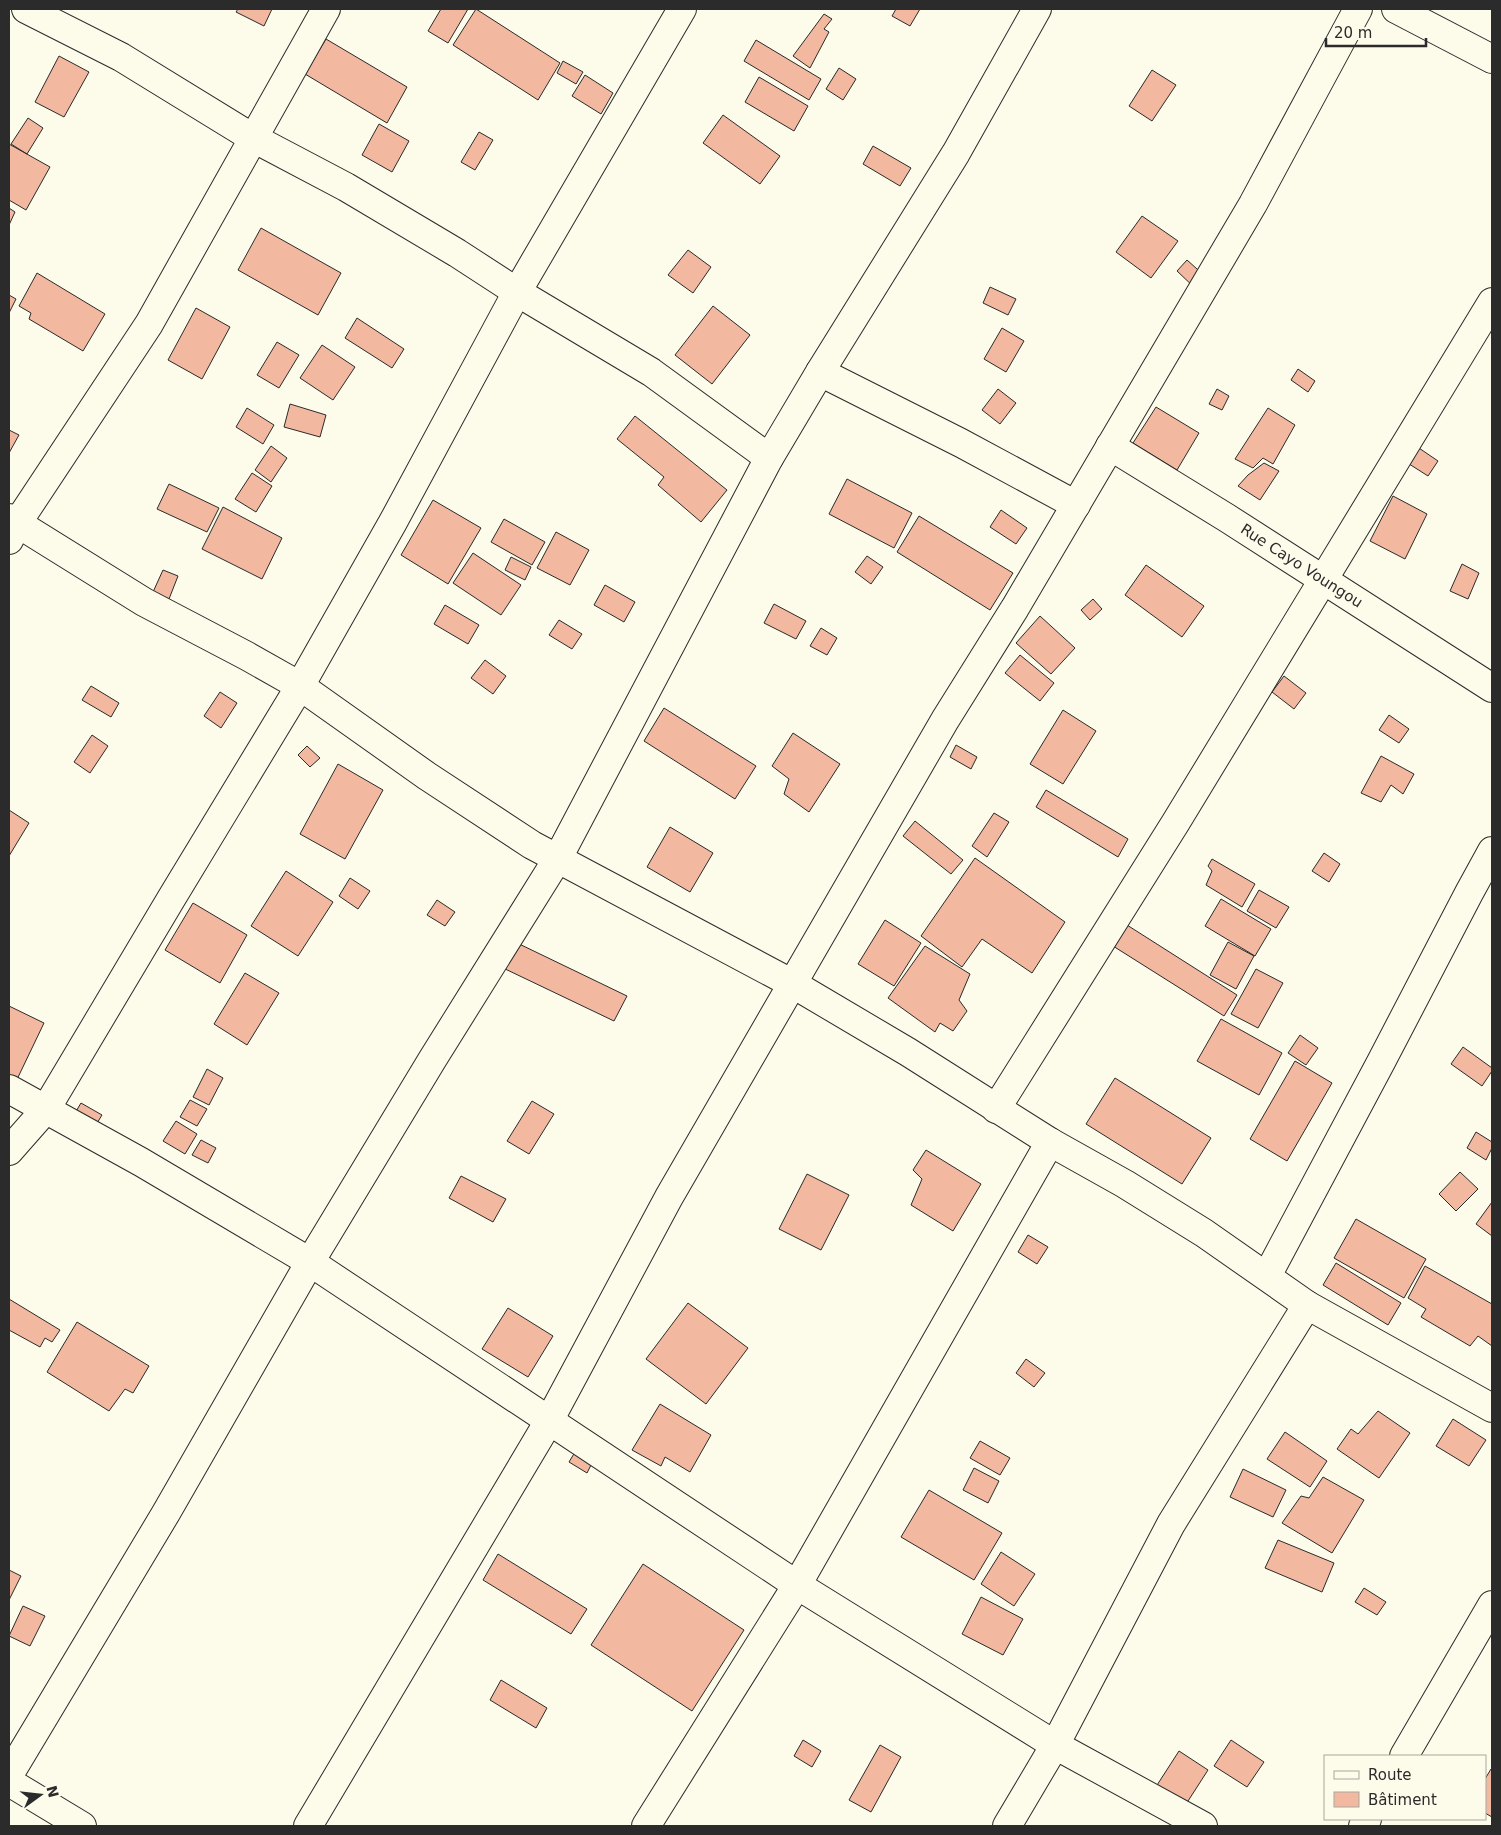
<svg xmlns="http://www.w3.org/2000/svg" width="1501" height="1835" font-family="'DejaVu Sans',sans-serif">
  <style>
    .building { fill: #f2b8a0; stroke: #2b2b2b }
    .lines { fill: none; stroke-linecap: round; stroke-linejoin: round }
    .street-casing { stroke: #2b2b2b; stroke-width: 30 }
    .street { stroke: #fdfbea; stroke-width: 28 }
    .labels { text-anchor: middle; stroke-width: 4; stroke-linejoin: round; paint-order: stroke }
    .street-label { font-size: 15px; fill: #2b2b2b; stroke: #fdfbea }
  </style>
  <rect width="100%" height="100%" fill="#fdfbea"/>
  <!-- building -->
  <path class="building" d="M238 9H272L264 26 236 12Z
    M441 9H468L448 43 428 31Z
    M476 9 560 63 538 100 453 45Z
    M896 9H920L910 26 892 16Z
    M824 14 832 19 824 29 829 32 810 68 793 56Z
    M326 39 407 87 387 123 305 74Z
    M756 40 821 79 809 100 744 61Z
    M59 56 89 72 64 117 35 102Z
    M563 61 583 72 576 84 557 73Z
    M839 68 856 79 843 100 826 89Z
    M1152 70 1176 85 1152 121 1129 106Z
    M585 75 613 93 601 114 572 96Z
    M759 77 808 106 794 131 745 102Z
    M723 115 780 156 760 184 703 143Z
    M28 118 43 128 27 154 11 144Z
    M379 124 409 141 392 172 362 155Z
    M479 132 493 140 475 170 461 162Z
    M9 144 50 167 26 210 9 200Z
    M873 146 911 168 900 186 863 164Z
    M9 208 15 212 9 225Z
    M1142 216 1178 241 1151 278 1116 252Z
    M261 228 341 273 318 315 238 270Z
    M688 250 711 267 693 293 668 275Z
    M1187 260 1206 277 1196 289 1177 271Z
    M37 273 105 314 83 351 29 319 31 313 19 306Z
    M990 287 1016 299 1008 315 983 303Z
    M9 295 16 299 9 313Z
    M713 306 750 335 712 384 675 355Z
    M196 308 230 327 202 379 168 360Z
    M357 318 404 349 392 368 345 338Z
    M1002 328 1024 341 1006 372 984 359Z
    M277 342 299 355 279 388 257 375Z
    M322 345 355 367 333 400 300 378Z
    M1298 369 1315 381 1308 392 1291 380Z
    M998 389 1016 403 1000 424 982 410Z
    M1217 389 1229 396 1222 410 1209 404Z
    M290 404 326 415 320 437 284 427Z
    M1156 407 1199 433 1177 470 1133 443Z
    M247 408 274 425 263 444 236 427Z
    M1268 408 1295 425 1273 464 1263 458 1253 468 1235 459Z
    M635 416 727 490 701 522 658 485 664 477 617 439Z
    M9 430 19 435 9 453Z
    M271 446 287 458 271 482 255 470Z
    M1416 446 1438 461 1428 476 1406 462Z
    M1264 463 1279 471 1260 500 1238 486 1248 475Z
    M252 473 272 486 256 512 235 499Z
    M847 479 912 513 894 548 829 514Z
    M169 484 219 508 207 532 157 509Z
    M1393 496 1427 514 1405 559 1370 541Z
    M433 500 481 528 448 584 401 555Z
    M223 507 282 538 262 579 202 549Z
    M1001 510 1027 528 1016 544 990 527Z
    M919 516 1013 573 990 610 897 552Z
    M504 519 545 542 532 565 491 542Z
    M556 532 589 550 570 585 537 568Z
    M473 553 521 585 501 615 453 583Z
    M867 556 883 567 871 584 855 572Z
    M511 557 531 567 525 580 505 570Z
    M1462 564 1479 573 1468 599 1450 591Z
    M1146 565 1204 606 1182 637 1125 595Z
    M163 570 178 576 169 599 153 592Z
    M605 585 635 602 624 622 594 605Z
    M1093 599 1102 609 1090 620 1081 610Z
    M774 604 806 621 796 639 764 623Z
    M445 605 479 625 468 644 434 624Z
    M1040 616 1075 648 1051 674 1016 643Z
    M559 620 582 634 572 649 549 635Z
    M821 628 837 638 827 655 810 646Z
    M1020 655 1054 683 1040 701 1005 673Z
    M485 660 506 676 493 694 471 678Z
    M1284 676 1306 693 1294 709 1272 692Z
    M91 686 119 703 111 717 82 700Z
    M220 692 237 703 221 728 204 716Z
    M664 708 756 766 735 799 644 741Z
    M1063 710 1096 731 1063 784 1030 764Z
    M1389 715 1409 729 1399 743 1379 730Z
    M793 733 840 764 809 812 784 794 789 779 772 766Z
    M92 735 108 746 90 773 74 762Z
    M956 745 977 757 971 769 950 757Z
    M307 746 320 758 310 767 298 755Z
    M1381 756 1414 774 1403 794 1391 785 1381 802 1361 793Z
    M338 764 383 790 345 859 300 834Z
    M1046 790 1128 839 1118 857 1036 807Z
    M9 810 29 823 9 856Z
    M994 813 1009 822 987 857 972 846Z
    M915 821 963 860 951 874 903 836Z
    M670 827 713 853 690 892 647 867Z
    M1324 853 1340 864 1329 882 1312 871Z
    M975 858 1065 922 1032 973 982 939 962 967 921 936Z
    M1212 859 1255 884 1242 907 1206 885 1212 871 1208 866Z
    M286 871 333 902 298 956 251 926Z
    M350 878 370 891 358 909 339 896Z
    M1259 890 1289 907 1276 928 1247 911Z
    M1221 899 1271 929 1255 956 1205 926Z
    M437 900 455 912 445 926 427 915Z
    M193 903 247 935 220 983 165 950Z
    M885 920 921 943 894 986 858 964Z
    M1127 925 1237 995 1224 1016 1113 946Z
    M513 941 627 996 614 1021 501 967Z
    M1228 942 1254 956 1236 989 1210 975Z
    M925 946 970 974 959 1000 967 1011 953 1031 940 1023 935 1032 888 998Z
    M1256 969 1283 983 1258 1028 1231 1014Z
    M245 973 279 993 247 1045 214 1024Z
    M9 1006 44 1023 10 1094H9Z
    M1221 1019 1282 1053 1259 1095 1197 1061Z
    M1300 1035 1318 1048 1306 1065 1288 1053Z
    M1463 1047 1492 1068V1071L1482 1086 1451 1064Z
    M1295 1061 1332 1083 1287 1161 1250 1139Z
    M207 1069 223 1078 209 1105 193 1097Z
    M1115 1078 1211 1138 1182 1184 1086 1124Z
    M190 1100 207 1109 197 1126 180 1117Z
    M532 1101 554 1114 529 1154 507 1141Z
    M81 1103 102 1115 86 1141 66 1128Z
    M176 1121 197 1134 185 1154 163 1141Z
    M1476 1132 1492 1142V1148L1486 1160 1467 1148Z
    M201 1140 216 1148 208 1163 192 1155Z
    M926 1150 981 1184 953 1231 911 1205 922 1179 913 1170Z
    M1460 1172 1478 1189 1456 1211 1439 1194Z
    M807 1174 849 1195 821 1250 779 1229Z
    M461 1176 506 1199 493 1222 449 1198Z
    M1492 1202V1236L1476 1224Z
    M1356 1219 1426 1259 1404 1298 1334 1258Z
    M1028 1235 1048 1247 1037 1264 1018 1252Z
    M1336 1263 1401 1303 1388 1325 1323 1285Z
    M1425 1266 1492 1304V1346L1478 1336 1470 1346 1421 1317 1426 1309 1408 1298Z
    M9 1299 60 1330 52 1342 45 1338 40 1347 9 1330Z
    M688 1303 748 1348 706 1404 646 1359Z
    M508 1308 553 1336 528 1377 482 1349Z
    M77 1322 149 1366 133 1393 125 1389 109 1411 47 1372Z
    M1026 1359 1045 1373 1034 1387 1016 1373Z
    M660 1404 711 1435 690 1472 665 1457 661 1466 632 1450Z
    M1378 1411 1410 1433 1379 1478 1337 1449 1351 1429 1358 1434Z
    M1453 1419 1486 1440 1469 1466 1436 1446Z
    M1285 1432 1327 1461 1310 1487 1267 1459Z
    M980 1441 1010 1458 1000 1475 970 1458Z
    M578 1447 595 1457 587 1473 569 1462Z
    M974 1468 999 1481 988 1503 963 1490Z
    M1243 1469 1286 1490 1273 1517 1230 1497Z
    M1323 1477 1364 1500 1332 1553 1282 1523 1301 1496 1309 1498Z
    M929 1490 1002 1533 974 1580 901 1537Z
    M1278 1540 1334 1563 1322 1592 1265 1568Z
    M1001 1552 1035 1574 1014 1606 981 1584Z
    M498 1554 587 1609 571 1634 483 1580Z
    M643 1564 744 1630 692 1711 591 1645Z
    M9 1570 21 1576 9 1600Z
    M1364 1588 1386 1602 1377 1615 1355 1602Z
    M981 1597 1023 1619 1003 1655 962 1634Z
    M23 1606 45 1616 30 1646 9 1636Z
    M501 1680 547 1708 536 1728 490 1700Z
    M803 1740 821 1751 812 1767 794 1756Z
    M1231 1740 1264 1762 1247 1787 1214 1766Z
    M880 1745 901 1757 871 1812 849 1800Z
    M1179 1751 1208 1770 1179 1815 1150 1796Z
    M1491 1769H1492V1817L1485 1813V1779Z"/>
  <g class="lines">
    <!-- street casing -->
    <g class="street-casing">
      <g id="street">
        <path d="M26 9 121 57 253 138 346 187 457 253 517 292 651 372 769 458"/>
        <path d="M1396 9 1492 59"/>
        <path d="M820 372 961 443 1076 505"/>
        <path id="s1" d="M1110 446 1227 518 1492 688"/>
        <path d="M9 518 144 602 247 656 300 686 427 776 532 845 793 984 908 1052 1050 1142 1125 1184 1204 1233 1307 1305 1492 1408"/>
        <path d="M9 540 18 522 149 324 326 9"/>
        <path d="M9 1089 141 1162 310 1262 797 1585 1055 1745 1203 1826"/>
        <path d="M996 1109 1176 822 1492 302"/>
        <path d="M9 1151 46 1109 171 899 300 686 393 522 517 292 682 9"/>
        <path d="M1267 1276 1381 1062 1469 893 1492 851"/>
        <path d="M1404 1756 1492 1605"/>
        <path d="M9 1775 166 1513 310 1262 432 1060 558 858 769 458 820 372 956 153 1037 9"/>
        <path d="M9 1782 82 1826"/>
        <path d="M308 1826 549 1421 669 1197 945 720 1015 608 1253 204 1358 9"/>
        <path d="M646 1826 797 1585 1050 1142"/>
        <path d="M1007 1826 1055 1745 1171 1524 1307 1305"/>
        <path d="M1363 1826 1367 1819"/>
      </g>
    </g>
    <!-- street -->
    <use href="#street" class="street"/>
  </g>
  <g class="labels">
    <!-- street labels -->
    <g class="street-label">
      <text dy="5" stroke="none"><textPath href="#s1" startOffset="226">Rue Cayo Voungou</textPath></text>
    </g>
  </g>
  <!-- border -->
  <rect width="1501" height="1835" fill="none" stroke="#2b2b2b" stroke-width="20"/>
  <!-- legend -->
  <rect x="1324" y="1755" width="162" height="65" fill="#fdfbea" stroke="#a9a89e"/>
  <rect x="1334" y="1771" width="25" height="8" fill="#fdfbea" stroke="#a9a89e"/>
  <text x="1368" y="1780" font-size="15" fill="#2b2b2b">Route</text>
  <rect x="1334" y="1792" width="25" height="15" fill="#f2b8a0" stroke="#a9a89e"/>
  <text x="1368" y="1805" font-size="15" fill="#2b2b2b">Bâtiment</text>
  <!-- north arrow -->
  <g transform="translate(40 1795) rotate(75)" stroke="#fdfbea" stroke-width="4" paint-order="stroke">
  <path d="M0-4L9 19L0 12L-9 19Z" fill="#2b2b2b"/>
  <text y="-8" font-size="14" font-weight="bold" text-anchor="middle" fill="#2b2b2b">N</text>
  </g>
  <!-- scale -->
  <path d="M1326 38v8h100v-8" fill="none" stroke="#2b2b2b" stroke-width="2.5"/>
  <text x="1334" y="38" font-size="15" fill="#2b2b2b" stroke="#fdfbea" stroke-width="4" paint-order="stroke">20 m</text>
</svg>
